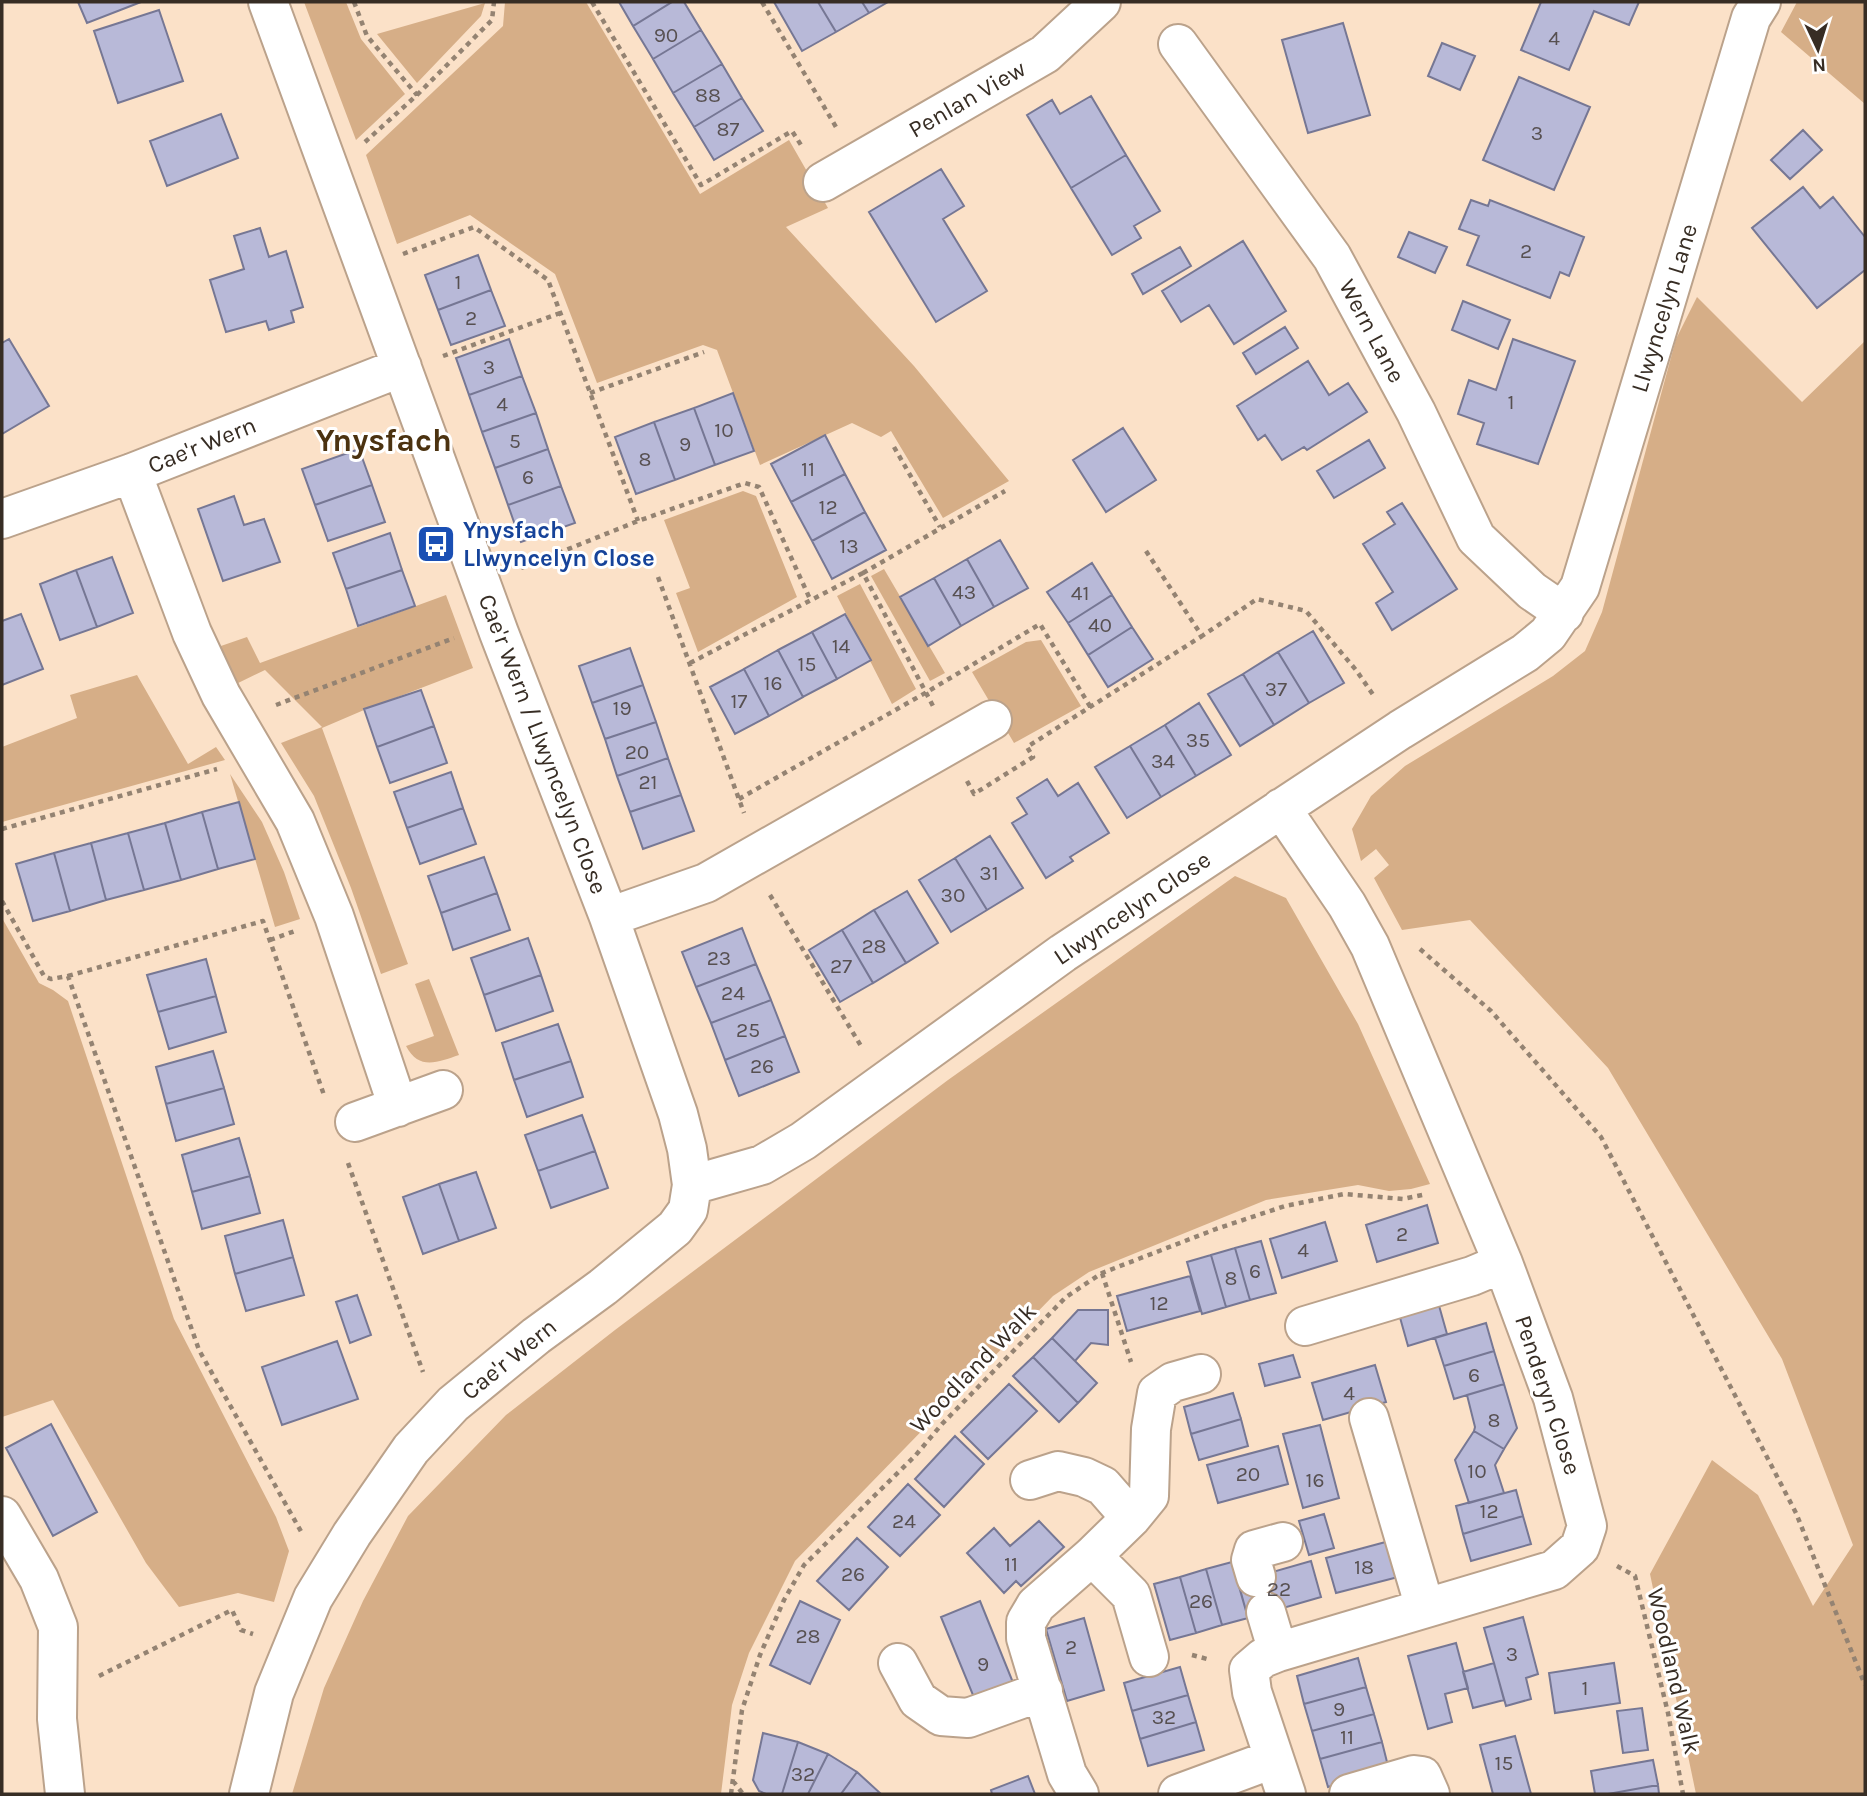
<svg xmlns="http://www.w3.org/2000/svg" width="1867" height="1796" font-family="Karla,sans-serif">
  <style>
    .green { fill: #d6ae87 }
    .building { fill: #b8b9d8; stroke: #767794; stroke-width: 2 }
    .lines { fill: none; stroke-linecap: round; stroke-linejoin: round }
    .minor-casing { stroke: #bba28b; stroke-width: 42 }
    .path { stroke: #948372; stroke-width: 4.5; stroke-dasharray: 5 5; stroke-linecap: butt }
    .minor { stroke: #fff; stroke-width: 38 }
    .labels { text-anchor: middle; stroke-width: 6; stroke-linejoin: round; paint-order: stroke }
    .number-label { font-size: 21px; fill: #575051 }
    .street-label { font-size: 24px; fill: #372d24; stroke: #fff }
    .transit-label { font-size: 24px; font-weight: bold; fill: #164399; stroke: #fff; text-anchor: start }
    .district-label { font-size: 32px; font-weight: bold; fill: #4b3210; stroke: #fff }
  </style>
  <rect width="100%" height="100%" fill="#fbe1c8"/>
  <!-- green -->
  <path class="green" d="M304 2H346L361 39 405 94 356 140Z
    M505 2H586L700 194 789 140 828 208 786 227 914 366 1009 481 943 518 891 431 881 437 852 423 760 465 717 350 703 345 597 383 555 274 470 215 397 244 366 155 503 26Z
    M1797 2H1865V104L1781 32Z
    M485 3 481 16 417 83 377 34Z
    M1697 297 1802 402 1865 341V1794H1696L1650 1574 1712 1460 1758 1495 1813 1606 1853 1545 1782 1359 1608 1068 1470 920 1402 930 1374 878 1389 865 1376 849 1361 861 1352 829 1371 796 1405 766 1553 676 1585 651 1602 612 1676 339Z
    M743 491 756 496 797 597 698 652 676 593 690 588 664 520Z
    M884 569 945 673 930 681 871 576Z
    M860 584 916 689 892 704 837 596Z
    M446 595 473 668 364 710 322 728 408 964 381 974 351 888 314 796 281 743 322 727 265 670 234 685 218 647 247 637 260 663Z
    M1041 640 1081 706 1014 743 972 672 1026 642Z
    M137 675 188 764 216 747 225 760 2 822V747L77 718 70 695Z
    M230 774 262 822 284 872 300 919 275 927Z
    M1235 876 1286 898 1358 1024 1430 1184 1411 1189 1389 1191 1358 1185 1266 1200 1089 1272 1053 1296 795 1561 749 1653 732 1705 721 1794H292L324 1688 363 1601 408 1516 506 1415 615 1330 948 1080Z
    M2 918 39 983 53 990 68 1001 174 1319 276 1517 289 1551 274 1602 238 1593 179 1607 146 1563 53 1400 2 1417Z
    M429 979 459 1055C438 1062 419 1071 406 1046L434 1036 415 984Z"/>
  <!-- building -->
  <path class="building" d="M78 2H141L87 23Z
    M619 2H672L633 26Z
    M672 2H684L701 30 653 59 633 26Z
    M774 2H818L836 32 802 51Z
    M818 2H862L869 13 836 32Z
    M862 2H888L869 13Z
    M1541 2H1639L1629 25 1594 11 1569 70 1521 50Z
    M159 10 183 81 118 103 94 31Z
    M1343 23 1370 115 1308 133 1282 40Z
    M701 30 722 64 673 93 653 59Z
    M1442 43 1475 56 1460 90 1428 76Z
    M722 64 742 98 694 127 673 93Z
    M1519 77 1590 107 1554 190 1483 160Z
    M1091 96 1126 155 1071 188 1027 115 1052 100 1060 114Z
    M742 98 763 131 714 160 694 127Z
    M221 114 238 158 167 186 150 141Z
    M1803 130 1822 150 1790 179 1771 160Z
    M1126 155 1160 211 1134 226 1141 238 1112 255 1071 188Z
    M941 169 964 206 943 219 987 291 936 322 869 212Z
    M1803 187 1820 208 1833 197 1865 237V270L1817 308 1752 228Z
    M1471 200 1488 206 1490 200 1584 237 1569 276 1560 272 1550 298 1467 265 1479 236 1459 229Z
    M260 228 269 257 286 251 303 307 291 311 294 322 269 330 266 321 226 332 210 280 244 269 234 236Z
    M1409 232 1447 247 1435 273 1398 257Z
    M1243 241 1286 311 1234 344 1209 305 1181 322 1162 291Z
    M1180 247 1191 266 1143 294 1132 274Z
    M478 255 491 290 438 310 425 275Z
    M491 290 505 326 451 345 438 310Z
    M1463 301 1510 320 1498 349 1452 330Z
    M1285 327 1298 348 1256 374 1243 353Z
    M9 339 49 406 2 434V343Z
    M509 339 522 376 469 395 456 358Z
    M1513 339 1575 361 1538 464 1477 444 1484 423 1458 414 1469 380 1496 390Z
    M1308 361 1329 395 1348 383 1367 412 1307 450 1304 447 1282 460 1265 435 1258 440 1237 406Z
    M522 376 536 413 482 432 469 395Z
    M733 393 754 451 715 465 694 408Z
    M694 408 715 465 675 480 654 422Z
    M536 413 548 449 495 468 482 432Z
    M654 422 675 480 636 494 615 437Z
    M1123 428 1156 480 1106 512 1073 460Z
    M825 435 845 474 791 502 771 464Z
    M1369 440 1385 468 1334 498 1317 471Z
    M359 449 372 485 315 505 302 469Z
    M548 449 561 486 508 505 495 468Z
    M845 474 865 512 812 541 791 502Z
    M372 485 385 522 328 541 315 505Z
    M561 486 575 523 521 542 508 505Z
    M234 496 244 525 264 519 280 562 223 581 198 509Z
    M1402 503 1457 589 1392 630 1376 603 1393 592 1363 544 1395 524 1387 512Z
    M865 512 886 550 832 579 812 541Z
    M390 533 402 570 346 589 333 553Z
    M1000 540 1028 588 994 607 967 559Z
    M112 557 133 613 97 627 76 570Z
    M967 559 994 607 961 626 934 578Z
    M1092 563 1112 595 1068 623 1047 592Z
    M76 570 97 627 60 640 40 584Z
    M402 570 415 606 358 626 346 589Z
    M934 578 961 626 928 646 900 597Z
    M1112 595 1132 627 1088 655 1068 623Z
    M21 614 43 669 2 685V621Z
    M845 614 871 660 837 679 812 632Z
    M1132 627 1153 659 1108 687 1088 655Z
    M1313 631 1344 683 1309 703 1278 652Z
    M812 632 837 679 803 697 778 650Z
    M630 648 643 685 592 703 579 666Z
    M778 650 803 697 769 716 744 669Z
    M1278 652 1309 703 1274 725 1243 674Z
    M744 669 769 716 735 734 710 687Z
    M1243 674 1274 725 1240 746 1208 694Z
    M643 685 656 722 605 739 592 703Z
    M421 690 434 726 377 747 364 709Z
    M1199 703 1231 755 1196 776 1165 725Z
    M656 722 668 758 617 776 605 739Z
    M1165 725 1196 776 1161 797 1130 746Z
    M434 726 447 763 390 783 377 747Z
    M1130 746 1161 797 1127 818 1095 767Z
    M668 758 681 795 630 812 617 776Z
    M451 772 463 808 407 828 394 792Z
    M1047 779 1058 796 1078 783 1109 833 1070 857 1073 861 1046 878 1012 823 1027 814 1017 798Z
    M681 795 694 831 643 849 630 812Z
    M239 802 255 859 218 869 202 812Z
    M463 808 476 844 420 864 407 828Z
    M202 812 218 869 181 880 165 823Z
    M165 823 181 880 144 890 128 833Z
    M128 833 144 890 106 900 91 843Z
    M990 836 1023 888 987 910 955 858Z
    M91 843 106 900 70 911 54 853Z
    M54 853 70 911 33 921 16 864Z
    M484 857 497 893 441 913 428 876Z
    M955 858 987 910 951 932 919 880Z
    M907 891 938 943 906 963 874 910Z
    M497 893 510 930 453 950 441 913Z
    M874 910 906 963 873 983 842 930Z
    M742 928 756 964 696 987 682 952Z
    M842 930 873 983 840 1002 809 950Z
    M528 938 541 975 484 995 471 958Z
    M206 959 216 996 158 1012 147 975Z
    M756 964 771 1000 711 1023 696 987Z
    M541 975 553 1011 496 1031 484 995Z
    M216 996 226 1032 169 1049 158 1012Z
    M771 1000 785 1036 725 1060 711 1023Z
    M558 1024 571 1061 514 1080 502 1043Z
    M785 1036 799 1072 739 1096 725 1060Z
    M213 1051 224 1088 166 1104 156 1067Z
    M571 1061 583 1097 527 1117 514 1080Z
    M224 1088 234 1124 176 1141 166 1104Z
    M582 1115 595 1151 538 1171 525 1135Z
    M239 1138 250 1176 192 1192 182 1155Z
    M595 1151 608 1188 551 1208 538 1171Z
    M476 1172 496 1228 459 1241 439 1184Z
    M250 1176 260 1213 202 1229 192 1192Z
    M439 1184 459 1241 423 1254 403 1197Z
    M1427 1205 1438 1243 1377 1262 1366 1225Z
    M283 1220 293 1257 235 1274 225 1236Z
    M1325 1222 1337 1261 1282 1278 1270 1239Z
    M1261 1241 1276 1293 1250 1300 1235 1248Z
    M1235 1248 1250 1300 1226 1307 1211 1255Z
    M1211 1255 1226 1307 1202 1314 1187 1262Z
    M293 1257 304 1295 246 1311 235 1274Z
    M1190 1276 1200 1311 1127 1331 1117 1296Z
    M357 1295 371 1335 350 1343 336 1302Z
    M1438 1302 1447 1334 1408 1346 1399 1314Z
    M1078 1310H1108V1345L1091 1343 1075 1361 1052 1338Z
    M1486 1323 1494 1351 1444 1366 1435 1338Z
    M1052 1338 1097 1383 1078 1403 1033 1357Z
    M337 1341 358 1399 282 1425 262 1367Z
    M1494 1351 1504 1384 1454 1399 1444 1366Z
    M1293 1355 1300 1377 1265 1386 1259 1364Z
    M1033 1357 1078 1403 1059 1422 1013 1376Z
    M1375 1365 1386 1402 1323 1420 1312 1383Z
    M1009 1384 1037 1411 988 1459 961 1432Z
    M1504 1384 1517 1428 1504 1449 1474 1431 1475 1427 1467 1395Z
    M1233 1393 1241 1419 1191 1434 1184 1407Z
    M1241 1419 1248 1446 1199 1460 1191 1434Z
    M51 1424 97 1512 53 1536 6 1448Z
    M1320 1425 1339 1498 1303 1508 1283 1434Z
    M1474 1431 1504 1449 1495 1465 1504 1493 1469 1503 1455 1460Z
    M955 1436 984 1464 944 1507 915 1479Z
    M1278 1446 1288 1484 1218 1503 1207 1465Z
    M908 1484 940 1515 900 1556 868 1527Z
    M1516 1490 1523 1516 1463 1534 1456 1506Z
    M1324 1514 1334 1548 1309 1555 1299 1521Z
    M1523 1516 1531 1544 1471 1561 1463 1534Z
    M1039 1521 1064 1547 1021 1586 1016 1581 1004 1593 967 1553 994 1528 1010 1546Z
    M857 1538 888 1567 849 1610 817 1581Z
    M1393 1540 1402 1576 1336 1593 1326 1558Z
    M1311 1561 1321 1597 1248 1618 1238 1582Z
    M1232 1562 1248 1618 1222 1625 1206 1569Z
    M1206 1569 1222 1625 1196 1633 1180 1577Z
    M1180 1577 1196 1633 1170 1640 1154 1584Z
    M800 1601 840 1620 810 1684 770 1665Z
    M980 1601 1014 1685 975 1700 941 1617Z
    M1523 1617 1538 1674 1526 1678 1531 1699 1506 1706 1484 1628Z
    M1084 1618 1104 1690 1067 1701 1046 1629Z
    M1456 1643 1468 1688 1445 1694 1452 1722 1428 1729 1408 1656Z
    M1358 1658 1366 1687 1304 1704 1297 1676Z
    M1494 1663 1504 1700 1473 1708 1463 1672Z
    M1614 1663 1620 1703 1555 1713 1549 1673Z
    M1180 1667 1188 1695 1132 1711 1124 1683Z
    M1366 1687 1374 1714 1312 1731 1304 1704Z
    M1188 1695 1196 1722 1140 1739 1132 1711Z
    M1642 1708 1648 1750 1623 1753 1617 1711Z
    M1374 1714 1382 1742 1320 1759 1312 1731Z
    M1196 1722 1204 1750 1148 1766 1140 1739Z
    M763 1733 798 1742 782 1794H766L759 1791 753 1780Z
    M1515 1736 1531 1794H1493L1480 1745Z
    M798 1742 828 1754 808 1794H782Z
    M1382 1742 1389 1770 1328 1787 1320 1759Z
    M828 1754 857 1772 841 1794H808Z
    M1653 1760 1658 1785 1608 1794H1595L1591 1771Z
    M857 1772 880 1793 841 1794Z
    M1028 1776 1035 1794H992L991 1790Z
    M1658 1785 1659 1794H1608Z"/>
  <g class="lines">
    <!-- minor casing -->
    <g class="minor-casing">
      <path id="minor" d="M1178 44 1332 257 1416 412 1476 538 1532 591 1564 613
        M823 182 1045 54 1101 2
        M132 473 192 633 221 695 295 821 334 916 398 1107
        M2 519 132 473 402 367
        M1281 808 1347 905 1370 946 1503 1263 1553 1398 1587 1526 1580 1547 1554 1570 1278 1652 1263 1658 1249 1670 1252 1692 1286 1794
        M609 917 706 883 992 720
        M355 1122 443 1090
        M692 1185 762 1165 803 1141 1063 953 1400 730 1525 653 1548 634 1580 587 1751 18 1761 2
        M1305 1326 1472 1276 1503 1263
        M1369 1418 1425 1608
        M1030 1480 1058 1471 1084 1477 1103 1486 1131 1518
        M2 1516 39 1579 58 1627 57 1719 65 1794
        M1092 1556 1131 1595 1149 1657
        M1256 1577 1251 1560 1254 1550 1283 1542
        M1266 1612 1278 1652
        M898 1663 918 1700 941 1716 968 1718 1043 1691
        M249 1794 274 1693 313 1598 352 1534 411 1449 453 1404 536 1336 603 1287 675 1228 688 1210 692 1185 687 1149 678 1114 609 917 499 633 268 2
        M1079 1794 1067 1774 1026 1638V1622L1036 1605 1092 1556 1131 1518 1149 1496 1151 1429 1157 1393 1173 1382 1201 1374
        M1178 1794 1273 1759
        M1349 1794 1414 1775 1422 1776 1430 1794"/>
    </g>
    <!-- path -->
    <path class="path" d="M354 2 367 36 417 95
      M592 2 701 185 792 131 801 145
      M762 2 836 127
      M365 142 417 95 492 20 494 2
      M403 254 474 227 548 280 638 521
      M443 356 560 313
      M590 393 704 352
      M894 447 940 527
      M1146 551 1202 636 1257 599 1306 611 1356 670 1374 696
      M521 568 638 521 745 483 759 487 810 599
      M863 573 1005 491
      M658 577 744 813
      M690 663 863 573 933 706
      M276 705 454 638
      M967 781 974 794 1033 757 1027 747 1202 636
      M739 799 927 692 1040 624 1091 708
      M2 829 217 769
      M770 895 861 1046
      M2 901 44 976 51 979 68 976 199 1350 303 1535
      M270 940 295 931
      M1420 949 1491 1011 1601 1137 1796 1513 1865 1685
      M68 976 263 921 324 1095
      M348 1163 423 1372
      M1102 1273 1131 1362
      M1617 1566 1635 1576 1668 1713 1683 1794
      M1192 1655 1211 1660
      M99 1676 232 1610 241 1630 253 1634
      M733 1781 743 1794
      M731 1794 742 1710 760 1655 784 1600 804 1565 915 1456 942 1424 1066 1297 1102 1273 1216 1229 1285 1206 1344 1194 1403 1199 1427 1194"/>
    <!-- minor -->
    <use href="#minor" class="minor"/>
  </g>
  <!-- icons -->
  <defs>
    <g id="bus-square" transform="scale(2.0125)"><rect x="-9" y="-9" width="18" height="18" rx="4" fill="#1a4fb4" stroke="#fff"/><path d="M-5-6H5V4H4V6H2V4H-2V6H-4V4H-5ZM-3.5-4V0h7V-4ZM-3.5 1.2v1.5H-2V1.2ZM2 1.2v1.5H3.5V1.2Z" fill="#fff"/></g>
  </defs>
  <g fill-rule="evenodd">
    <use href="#bus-square" x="436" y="544"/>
  </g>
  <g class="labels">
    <!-- number labels -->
    <g class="number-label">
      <text x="666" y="42">90</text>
      <text x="1554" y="45">4</text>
      <text x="708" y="102">88</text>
      <text x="728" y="136">87</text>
      <text x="1537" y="140">3</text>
      <text x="1526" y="258">2</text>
      <text x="458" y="289">1</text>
      <text x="471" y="325">2</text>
      <text x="489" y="374">3</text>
      <text x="1511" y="409">1</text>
      <text x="502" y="411">4</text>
      <text x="724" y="437">10</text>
      <text x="515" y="448">5</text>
      <text x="685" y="451">9</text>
      <text x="645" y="466">8</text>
      <text x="808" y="476">11</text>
      <text x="528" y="484">6</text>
      <text x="828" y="514">12</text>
      <text x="849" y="553">13</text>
      <text x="964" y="599">43</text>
      <text x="1080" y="600">41</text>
      <text x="1100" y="632">40</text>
      <text x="841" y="653">14</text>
      <text x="807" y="671">15</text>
      <text x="773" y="690">16</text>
      <text x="1276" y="696">37</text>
      <text x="739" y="708">17</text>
      <text x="622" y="715">19</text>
      <text x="1198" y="747">35</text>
      <text x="637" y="759">20</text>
      <text x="1163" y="768">34</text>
      <text x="648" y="789">21</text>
      <text x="989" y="880">31</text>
      <text x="953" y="902">30</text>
      <text x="874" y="953">28</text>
      <text x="719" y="965">23</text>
      <text x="841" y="973">27</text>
      <text x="733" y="1000">24</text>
      <text x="748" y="1037">25</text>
      <text x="762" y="1073">26</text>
      <text x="1402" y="1241">2</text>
      <text x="1303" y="1257">4</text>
      <text x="1255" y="1278">6</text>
      <text x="1231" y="1285">8</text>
      <text x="1159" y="1310">12</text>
      <text x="1474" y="1382">6</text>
      <text x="1349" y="1400">4</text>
      <text x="1494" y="1427">8</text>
      <text x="1477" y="1478">10</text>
      <text x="1248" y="1481">20</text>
      <text x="1315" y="1487">16</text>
      <text x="1489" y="1518">12</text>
      <text x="904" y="1528">24</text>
      <text x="1011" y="1571">11</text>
      <text x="1364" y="1574">18</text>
      <text x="853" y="1581">26</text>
      <text x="1279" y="1596">22</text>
      <text x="1201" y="1608">26</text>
      <text x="808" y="1643">28</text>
      <text x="1071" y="1654">2</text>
      <text x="1512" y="1661">3</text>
      <text x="983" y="1671">9</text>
      <text x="1585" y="1695">1</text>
      <text x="1339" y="1716">9</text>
      <text x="1164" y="1724">32</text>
      <text x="1347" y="1744">11</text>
      <text x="1504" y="1770">15</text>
      <text x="803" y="1781">32</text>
    </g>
    <!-- street labels -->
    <g class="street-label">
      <text transform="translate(967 99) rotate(-30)" y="8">Penlan View</text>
      <text transform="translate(1664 308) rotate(-73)" y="8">Llwyncelyn Lane</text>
      <text transform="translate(1372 331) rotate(62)" y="8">Wern Lane</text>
      <text transform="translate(202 445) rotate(-22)" y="8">Cae'r Wern</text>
      <text transform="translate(543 744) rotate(69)" y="8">Cae'r Wern / Llwyncelyn Close</text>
      <text transform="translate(1132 908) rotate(-34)" y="8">Llwyncelyn Close</text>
      <text transform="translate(509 1359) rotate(-39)" y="8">Cae'r Wern</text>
      <text transform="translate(973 1368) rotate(-46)" y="8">Woodland Walk</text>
      <text transform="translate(1548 1395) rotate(72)" y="8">Penderyn Close</text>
      <text transform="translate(1674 1671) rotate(77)" y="8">Woodland Walk</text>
    </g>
    <!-- transit labels -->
    <g class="transit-label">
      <text x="463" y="538">Ynysfach<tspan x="463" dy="28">Llwyncelyn Close</tspan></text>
    </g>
    <!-- district labels -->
    <g class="district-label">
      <text x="384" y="451">Ynysfach</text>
    </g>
  </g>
  <!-- border -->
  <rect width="1867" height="1796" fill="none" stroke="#372d24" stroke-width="7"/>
  <!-- north arrow -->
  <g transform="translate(1818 49) rotate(176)" stroke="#ffffff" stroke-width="5" paint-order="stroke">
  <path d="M0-5L12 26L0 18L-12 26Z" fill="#372d24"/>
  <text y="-10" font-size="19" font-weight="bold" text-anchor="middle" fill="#372d24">N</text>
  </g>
</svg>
